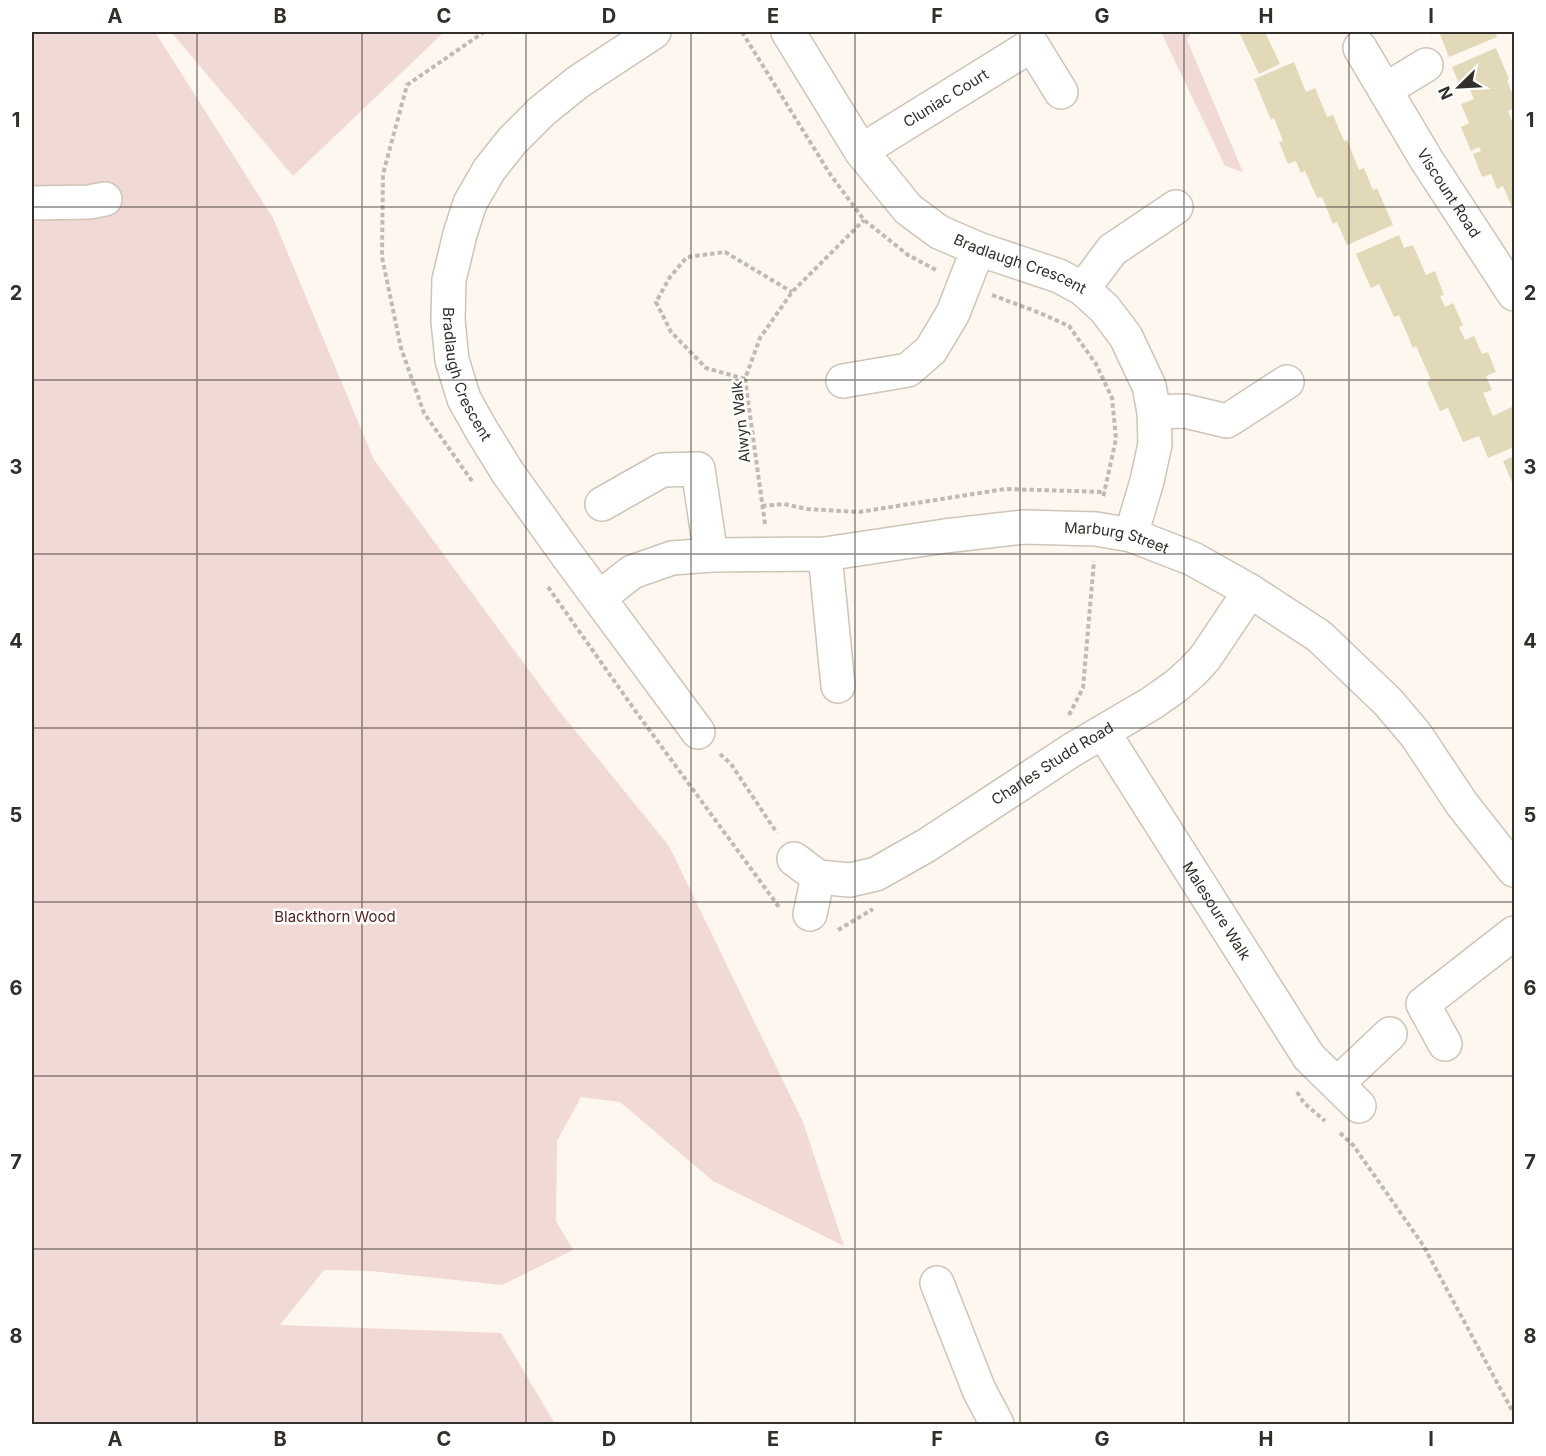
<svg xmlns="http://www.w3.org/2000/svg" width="1546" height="1456" font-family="Inter,sans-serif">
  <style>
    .green { fill: #f1d9d5 }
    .building { fill: #e2d9b8 }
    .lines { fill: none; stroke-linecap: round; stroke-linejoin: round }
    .minor-casing { stroke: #cec4b7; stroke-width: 36 }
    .path { stroke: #c0bab3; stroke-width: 4; stroke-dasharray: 4.5 3; stroke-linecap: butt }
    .minor { stroke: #fff; stroke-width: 33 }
    .grid { fill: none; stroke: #322e29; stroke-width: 1.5; stroke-opacity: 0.55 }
    .labels { text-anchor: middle; stroke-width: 5; stroke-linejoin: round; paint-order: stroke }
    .street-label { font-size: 15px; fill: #322e29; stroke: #fff }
    .park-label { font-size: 15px; fill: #57251f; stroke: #fff }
    .neatline { fill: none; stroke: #322e29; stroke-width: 2 }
    .grid-label { font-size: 20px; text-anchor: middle; font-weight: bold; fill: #322e29 }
  </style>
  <rect width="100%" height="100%" fill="#fef7ef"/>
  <!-- green -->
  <path class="green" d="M32 32H155L273 218 374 460 556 707 669 846 803 1122 844 1246 713 1181 620 1102 581 1097 557 1141 556 1221 573 1250 502 1285 371 1271 324 1270 280 1325 501 1333 555 1424H32Z
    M171 32H444L293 176Z
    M1161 32H1192L1187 40 1243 172 1225 166Z"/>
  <!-- building -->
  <path class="building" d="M1239 32H1265L1280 64 1259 74Z
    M1430 32H1495L1497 37 1449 57 1439 32 1431 35Z
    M1496 48 1509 79 1507 80 1514 98V108L1508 111 1514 126V212L1503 186 1497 189 1491 174 1482 177 1473 154 1481 151 1479 147 1471 151 1461 127 1469 123 1461 104 1474 99 1469 88 1462 90 1452 67Z
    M1294 62 1306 92 1315 88 1327 117 1333 115 1344 141 1347 140 1359 170 1364 168 1373 190 1377 188 1393 225 1347 245 1337 222 1333 224 1322 197 1317 198 1305 171 1301 173 1296 161 1288 164 1279 142 1283 141 1274 118 1271 120 1254 79Z
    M1399 235 1404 248 1413 245 1426 275 1435 271 1444 295 1440 296 1445 307 1453 303 1463 325 1459 327 1465 340 1474 336 1482 354 1488 352 1496 372 1486 376 1492 390 1483 393 1493 416 1514 406V447L1488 458 1479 436 1463 442 1448 408 1440 411 1427 382 1431 380 1416 346 1413 348 1399 315 1394 317 1379 284 1371 288 1356 254Z
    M1514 456V487L1503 461Z"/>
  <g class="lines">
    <!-- minor casing -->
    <g class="minor-casing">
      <g id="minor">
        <path id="s1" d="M654 32 578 82 542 111 512 141 489 170 470 203 460 234 449 280 448 320 452 360 464 399 482 431 508 473 567 555 698 732"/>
        <path id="s2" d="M788 32 861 151 908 209 939 232 978 249 1059 276 1083 289 1105 309 1126 337 1149 386 1154 412 1155 444 1147 481 1131 535"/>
        <path id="s3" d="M1360 48 1426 159 1514 294"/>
        <path d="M1385 90 1426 65"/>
        <path id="s4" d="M861 151 1032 45 1061 92"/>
        <path d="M32 203 89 202 105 199"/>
        <path d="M1083 289 1112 250 1176 207"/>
        <path d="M843 381 908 370 931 350 953 313 978 249"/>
        <path d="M1154 412 1185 411 1227 421 1287 382"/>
        <path d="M602 504 662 470 698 469 711 555"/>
        <path d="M825 554 838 686"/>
        <path id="s5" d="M599 598 632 572 672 558 711 555 825 554 945 536 1024 527 1096 529 1131 535 1193 559 1250 591 1319 636 1388 702 1416 735 1462 804 1514 870"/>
        <path id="s6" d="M1103 732 1309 1057 1359 1106"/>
        <path id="s7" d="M794 859 818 877 850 880 876 874 927 845 1072 750 1152 703 1176 686 1192 672 1205 658 1250 591"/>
        <path d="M810 914 818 877"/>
        <path d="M1445 1044 1423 1004 1514 933"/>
        <path d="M1337 1084 1390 1034"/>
        <path d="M937 1283 979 1390 997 1424"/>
      </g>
    </g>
    <!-- path -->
    <path class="path" d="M742 32 830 174 864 220 908 255 936 270
      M992 295 1040 313 1069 326 1096 364 1112 398 1116 439 1103 498
      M745 379 706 368 671 332 656 302 670 277 687 257 725 252 792 292
      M472 481 424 413 401 348 382 257 383 174 407 85 484 32
      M762 506 784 504 807 509 859 512 1005 489 1105 492
      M765 524 745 379 760 338 792 292 864 220
      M548 587 634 709 779 907
      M1069 715 1083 688 1094 561
      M720 754 731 764 777 833
      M838 930 873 909
      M1297 1092 1304 1103 1325 1121
      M1340 1133 1353 1145 1423 1245 1514 1414"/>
    <!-- minor -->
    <use href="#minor" class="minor"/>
  </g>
  <!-- grid -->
  <path class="grid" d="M197 32V1424M362 32V1424M526 32V1424M691 32V1424M855 32V1424M1020 32V1424M1184 32V1424M1349 32V1424M32 207H1514M32 380H1514M32 554H1514M32 728H1514M32 902H1514M32 1076H1514M32 1249H1514"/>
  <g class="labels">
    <!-- street labels -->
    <g class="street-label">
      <text dy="5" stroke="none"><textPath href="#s4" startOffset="100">Cluniac Court</textPath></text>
      <text dy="5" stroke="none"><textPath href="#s3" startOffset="170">Viscount Road</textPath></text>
      <text dy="5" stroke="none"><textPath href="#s2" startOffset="340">Bradlaugh Crescent</textPath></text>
      <text dy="5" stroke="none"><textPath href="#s1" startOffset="432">Bradlaugh Crescent</textPath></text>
      <text transform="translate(741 422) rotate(-96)" y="5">Alwyn Walk</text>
      <text dy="5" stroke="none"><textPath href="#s5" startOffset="532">Marburg Street</textPath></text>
      <text dy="5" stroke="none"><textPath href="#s7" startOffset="297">Charles Studd Road</textPath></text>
      <text dy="5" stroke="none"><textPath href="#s6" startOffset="212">Malesoure Walk</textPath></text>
    </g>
    <!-- park labels -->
    <g class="park-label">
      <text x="335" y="922">Blackthorn Wood</text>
    </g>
  </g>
  <!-- border -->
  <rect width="1546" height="1456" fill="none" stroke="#ffffff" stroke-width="66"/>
  <!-- north arrow -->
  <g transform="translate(1459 87) rotate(246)" stroke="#ffffff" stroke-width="4.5" paint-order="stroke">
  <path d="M0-4.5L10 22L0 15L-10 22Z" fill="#322e29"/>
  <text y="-9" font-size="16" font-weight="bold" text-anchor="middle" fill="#322e29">N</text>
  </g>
  <rect x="33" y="33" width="1480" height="1390" class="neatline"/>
  <g class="grid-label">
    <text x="115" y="23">A</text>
    <text x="280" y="23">B</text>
    <text x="444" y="23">C</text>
    <text x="609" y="23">D</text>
    <text x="773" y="23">E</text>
    <text x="937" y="23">F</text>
    <text x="1102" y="23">G</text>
    <text x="1266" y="23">H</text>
    <text x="1431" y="23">I</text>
    <text x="16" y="127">1</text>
    <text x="1530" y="127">1</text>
    <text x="16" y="300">2</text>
    <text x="1530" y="300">2</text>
    <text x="16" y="474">3</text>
    <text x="1530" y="474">3</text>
    <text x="16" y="648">4</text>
    <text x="1530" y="648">4</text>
    <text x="16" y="822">5</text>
    <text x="1530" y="822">5</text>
    <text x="16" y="995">6</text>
    <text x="1530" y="995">6</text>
    <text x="16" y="1169">7</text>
    <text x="1530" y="1169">7</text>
    <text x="16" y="1343">8</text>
    <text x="1530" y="1343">8</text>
    <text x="115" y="1446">A</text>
    <text x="280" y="1446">B</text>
    <text x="444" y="1446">C</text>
    <text x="609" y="1446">D</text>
    <text x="773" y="1446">E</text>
    <text x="937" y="1446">F</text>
    <text x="1102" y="1446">G</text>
    <text x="1266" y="1446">H</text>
    <text x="1431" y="1446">I</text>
  </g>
</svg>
